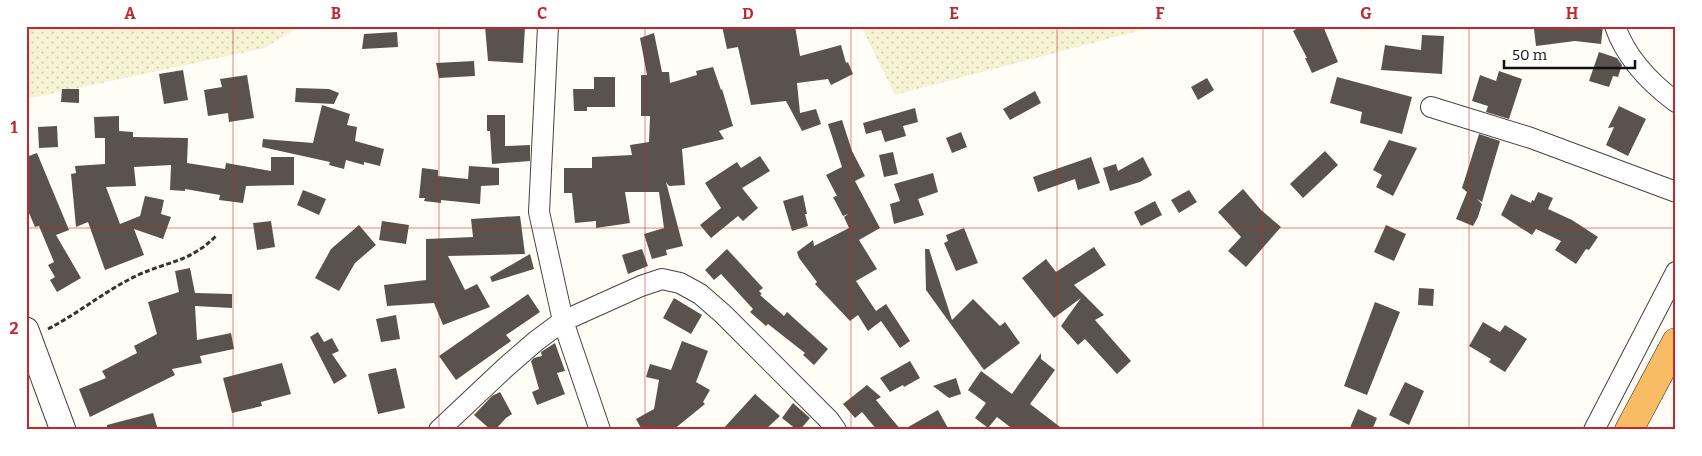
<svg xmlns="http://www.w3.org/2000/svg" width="1702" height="456" font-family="Bitter,serif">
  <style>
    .farmland { fill: url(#farmland-dots) }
    .building { fill: #5a524d }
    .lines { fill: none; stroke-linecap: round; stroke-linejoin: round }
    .minor-casing { stroke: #444; stroke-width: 22 }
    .tertiary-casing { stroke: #444; stroke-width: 27 }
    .trunk-casing { stroke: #222; stroke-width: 29 }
    .path { stroke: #333; stroke-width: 3; stroke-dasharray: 5 2.5; stroke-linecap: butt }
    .minor { stroke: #fff; stroke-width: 20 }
    .tertiary { stroke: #fff; stroke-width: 25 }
    .trunk { stroke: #f7bc64; stroke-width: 28 }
    .grid { fill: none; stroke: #c4262e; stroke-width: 1; stroke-opacity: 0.55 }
    .neatline { fill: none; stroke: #c4262e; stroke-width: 2 }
    .grid-label { font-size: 16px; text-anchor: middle; font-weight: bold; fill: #c4262e }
  </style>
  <defs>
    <pattern id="farmland-dots" width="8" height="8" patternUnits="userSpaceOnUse" patternTransform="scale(1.25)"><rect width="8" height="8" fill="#f6f3d4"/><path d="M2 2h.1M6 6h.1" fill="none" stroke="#d2cfb5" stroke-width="1.8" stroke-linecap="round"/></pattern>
  </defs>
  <rect width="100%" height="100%" fill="#fffdf5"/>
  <!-- farmland -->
  <path class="farmland" d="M26 26H300L265 48 26 99Z
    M861 26H1157L895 95Z"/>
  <!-- building -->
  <path class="building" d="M485 26H525L523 63 488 61Z
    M722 26H795L800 56 841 45 846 63 848 62 853 74 831 85 828 79 797 83 800 113 816 109 821 124 802 131 786 101 751 105 738 47 727 49Z
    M1301 26H1323L1338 62 1312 73 1305 58H1307L1293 31Z
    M1552 26H1603L1601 44 1575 41 1536 46 1534 29Z
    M397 32 398 47 362 49 364 34Z
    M654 33 662 72H669L670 83 697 75 696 71 713 67 721 90 722 89 733 126 719 131 724 139 682 149 685 185 669 186 666 182 683 246 666 250 667 255 652 259 644 234 664 228 659 192H625L630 223 596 228V221L575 223 572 193H564V168H592V157L632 155 630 145 649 142 650 116H641V75H647L640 38Z
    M1422 35 1444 36 1442 74 1381 70 1385 45 1421 50Z
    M1599 52 1617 58 1622 65 1618 77 1613 76 1609 87 1589 81Z
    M474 61 475 76 439 78 436 63Z
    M183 70 188 100 164 104 159 74Z
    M1499 71 1522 79 1509 119 1486 112 1488 106 1472 101 1480 75 1496 81Z
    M247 75 254 118 229 122 228 113 208 116 204 90 222 87 220 79Z
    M594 77H615V107H587V111H574L573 89H594Z
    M1337 77 1412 97 1402 134 1360 123 1362 112 1330 103Z
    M1207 78 1214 90 1198 100 1191 87Z
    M296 88 329 89 339 93 334 104 295 102Z
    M62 89H79V103L61 102Z
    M1035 91 1041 103 1010 120 1003 109Z
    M322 105 350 114 347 125 357 127 355 141 384 149 380 166 364 162V165L346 160 344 169 329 165 330 162 262 147 263 139 313 143Z
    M1619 106 1646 119 1628 156 1606 145 1614 127 1608 128Z
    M915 108 918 122 903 126 906 136 885 142 881 130 866 134 863 123Z
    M487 115H505V146L530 145V161L492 164 490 131H487Z
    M119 116V131L133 132V137L188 138 187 163 225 169 226 163 271 171V157H294V185L246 186 243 203 219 200 220 195 185 189V191L170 190 171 165 134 167 136 186 106 187 120 224 140 216 145 196 164 200 161 214 171 217 163 239 134 229 144 255 105 270 88 222 76 227 71 174 76 173 75 166 105 164V138H95L94 117Z
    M842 120 852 151 865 176 855 181 880 228 859 240 877 269 856 281 876 311 886 304 910 341 900 348 881 321 868 331 858 315 850 321 815 284 817 282 799 258 797 252 813 240 814 246 849 228 844 217 848 214 843 216 833 197 837 196 826 175 842 167 828 124Z
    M57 126 58 147 39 148 38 127Z
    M961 132 967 147 952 153 946 138Z
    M1479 134 1500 141 1482 202 1477 199 1482 204 1478 217 1473 226 1456 219 1467 192 1462 188Z
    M1389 140 1417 148 1393 196 1376 187 1382 175 1373 170Z
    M1325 151 1338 165 1303 198 1290 184Z
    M893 152 898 174 884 177 879 155Z
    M37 153 69 230 56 235 81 278 57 292 50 280 55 277 48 265 54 262 39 226 35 227 26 206V157Z
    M760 156 770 171 742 188 758 208 743 221 738 216 711 238 700 225 721 208 705 183 737 162 741 168Z
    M1091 157 1100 183 1078 190 1075 179 1038 192 1033 177Z
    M1143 157 1152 175 1140 182 1110 191 1103 168 1116 164 1118 171Z
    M469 166 499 168V185L481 186 480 204 441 200V203L424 201 425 198H419L422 168 438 170V176L468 179Z
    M933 173 938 192 918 199 924 215 894 224 890 204 900 201 894 184Z
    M1243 189 1261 210 1281 227 1246 267 1228 251 1241 237 1218 212Z
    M303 190 326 199 319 215 297 205Z
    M1189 190 1197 202 1179 213 1171 200Z
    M1538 192 1553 198 1548 209 1572 220 1598 237 1589 250 1586 249 1576 264 1555 250 1561 241 1536 229 1532 235 1501 215 1511 194 1531 203 1532 200 1534 201Z
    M803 195 807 214H805L808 226 792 231 783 201Z
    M1155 201 1162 215 1141 226 1134 212Z
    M520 216 525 254 448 256 465 290 477 284 490 307 443 325 434 303 387 306 384 285 426 280V239L473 237 471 219Z
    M271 221 275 247 257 250 253 223Z
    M382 221 409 225 406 244 379 240Z
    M359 225 376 245 355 263 339 291 315 278 331 249Z
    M1386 225 1406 234 1394 261 1374 252Z
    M964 228 978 263 956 271 944 243 948 241 946 235Z
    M1094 247 1106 265 1074 285 1104 315 1095 320 1131 361 1117 374 1085 339 1078 345 1061 326 1081 298 1054 318 1022 278 1046 259 1056 272Z
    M642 249 648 266 628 274 622 255Z
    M727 249 763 288 759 291 762 294 760 295 784 316 787 312 828 349 814 365 803 355 805 353 768 324 766 326 750 312 753 309 721 274 714 280 705 270Z
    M925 249H929L952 320 973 299 1000 326 1005 322 1020 343 984 370 926 290Z
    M530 254 534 269 492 282 490 277Z
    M190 268 195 293 232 294V308L195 306 197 340 231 333 234 349 200 356 202 363 172 369 175 375 90 417 79 389 106 378 102 371 137 353 134 346 157 334 148 302 179 292 175 271Z
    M1419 288 1434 289 1433 306 1418 305Z
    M528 294 540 312 506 335 511 341 456 380 439 356Z
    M674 298 702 315 691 334 663 318Z
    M1375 302 1400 312 1367 395 1344 386Z
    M396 315 400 339 381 342 376 319Z
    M1483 322 1500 332 1505 325 1527 339 1505 372 1489 362 1491 359 1469 346Z
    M318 332 324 342 332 338 339 351 332 354 347 376 334 384 310 337Z
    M682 341 708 351 696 382 710 390 703 402 705 404 673 430H642L636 419 654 409 659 380 646 377 650 364 671 370Z
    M555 343 565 371 557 373 565 394 537 405 532 392 539 389 531 361 534 358 542 356 541 352Z
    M1041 353V359L1055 370 1030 404 1064 430H1014L997 417 988 428 975 418 986 403 968 390 981 371 1012 394Z
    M910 361 920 378 904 387 903 385 890 392 880 378Z
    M282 363 291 394 261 402 262 406 232 413 223 378Z
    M396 368 405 408 378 414 368 374Z
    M956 378 961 394 949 398 933 386Z
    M1405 382 1424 391 1409 425 1389 415Z
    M867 385 881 397 876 400 901 430H877L862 412 855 418 843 404Z
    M500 392 512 414 506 418 495 430H491L474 415 492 396Z
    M755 394 780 416 765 430H722Z
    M793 403 810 418 800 430H797L782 418Z
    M1358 409 1377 418 1372 430H1349Z
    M938 410 949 430H903Z
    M153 413 158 430H107V425Z"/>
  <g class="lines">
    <!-- minor casing -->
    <g class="minor-casing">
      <path id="minor" d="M548 26 539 212 563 321 600 430
        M1615 26C1626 58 1649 82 1676 102
        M1431 107 1531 138 1676 192
        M439 430 506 367 536 341 563 321 641 286 662 279 680 283 700 294 723 314 829 420 836 430
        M1594 430 1676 272"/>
    </g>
    <!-- tertiary casing -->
    <g class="tertiary-casing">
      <path id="tertiary" d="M26 330 63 430"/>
    </g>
    <!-- trunk casing -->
    <g class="trunk-casing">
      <path id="trunk" d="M1629 430 1676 342"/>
    </g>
    <!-- path -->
    <path class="path" d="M48 329C79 313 106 290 138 275 169 261 190 262 216 236"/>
    <!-- minor -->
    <use href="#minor" class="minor"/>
    <!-- tertiary -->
    <use href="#tertiary" class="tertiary"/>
    <!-- trunk -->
    <use href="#trunk" class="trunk"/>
  </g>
  <!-- grid -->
  <path class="grid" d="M233 26V430M439 26V430M645 26V430M851 26V430M1057 26V430M1263 26V430M1469 26V430M26 228H1676"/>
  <!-- border -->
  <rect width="1702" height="456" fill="none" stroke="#ffffff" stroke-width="55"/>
  <!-- scale -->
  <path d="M1504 60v8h131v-8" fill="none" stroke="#111111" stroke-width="2.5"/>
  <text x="1512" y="60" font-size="15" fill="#111111" stroke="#ffffff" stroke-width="4" paint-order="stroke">50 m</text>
  <rect x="28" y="28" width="1646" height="400" class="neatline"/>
  <g class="grid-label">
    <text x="130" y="19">A</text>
    <text x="336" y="19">B</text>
    <text x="542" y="19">C</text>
    <text x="748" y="19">D</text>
    <text x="954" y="19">E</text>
    <text x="1160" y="19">F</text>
    <text x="1366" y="19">G</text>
    <text x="1572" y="19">H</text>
    <text x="14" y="133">1</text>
    <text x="14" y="334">2</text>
  </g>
</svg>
